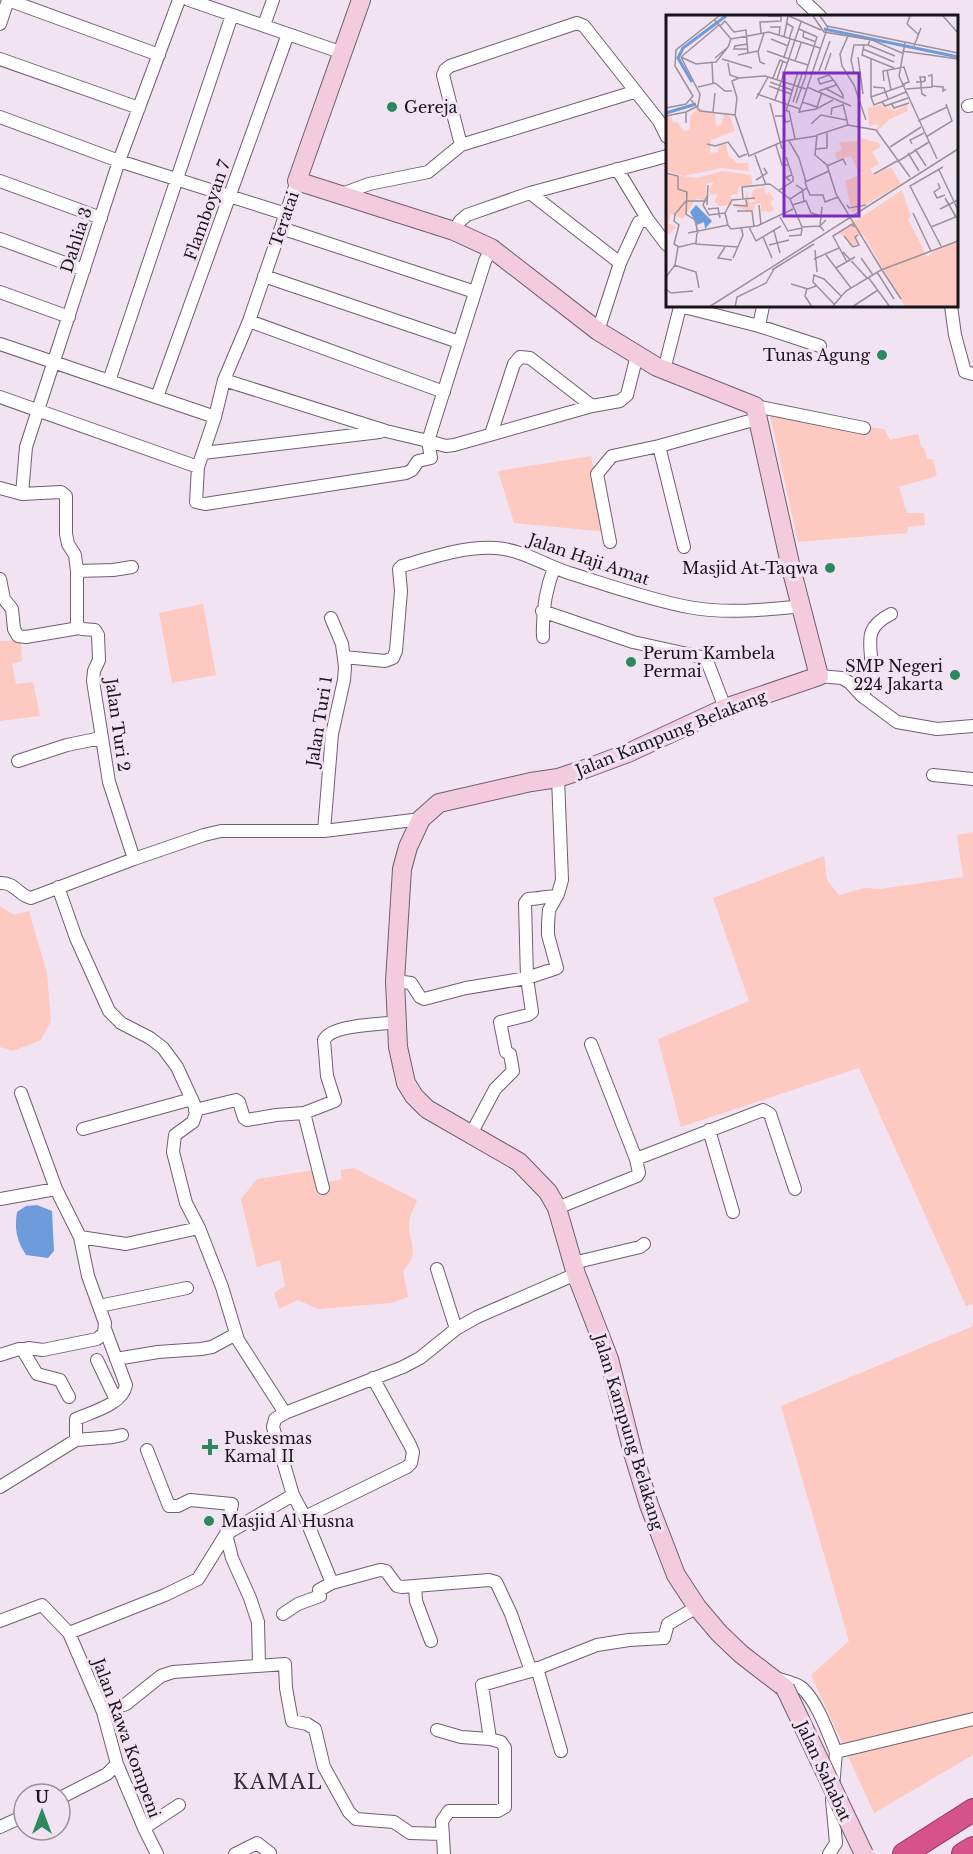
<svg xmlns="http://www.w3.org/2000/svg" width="973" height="1854" font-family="'Libre Baskerville',serif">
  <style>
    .green { fill: #fec9c0 }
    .water { fill: #6e9bdc }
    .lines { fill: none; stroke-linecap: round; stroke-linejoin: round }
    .street-casing { stroke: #6d606e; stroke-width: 14 }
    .secondary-casing { stroke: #6d606e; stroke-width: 20 }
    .highway-casing { stroke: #943c62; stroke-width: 24 }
    .street { stroke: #fff; stroke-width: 12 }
    .secondary { stroke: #f3cbdc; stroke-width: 18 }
    .highway { stroke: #d6528a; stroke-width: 22 }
    .secondary-bridge-casing { stroke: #6d606e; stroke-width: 20; stroke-linecap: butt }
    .secondary-bridge { stroke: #f3cbdc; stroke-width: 18 }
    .poi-dot { fill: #2e885d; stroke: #f2e3f3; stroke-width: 2 }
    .labels { text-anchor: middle; stroke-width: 6; stroke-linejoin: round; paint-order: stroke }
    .poi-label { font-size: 16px; fill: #191419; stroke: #f2e3f3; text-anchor: start }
    .street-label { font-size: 16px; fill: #191419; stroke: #f2e3f3 }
    .quarter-label { font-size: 20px; letter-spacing: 1.5px; fill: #382d39; stroke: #f2e3f3 }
    .inset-river { fill: none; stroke: #6e9bdc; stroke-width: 3 }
    .inset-road { fill: none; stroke: #9b909c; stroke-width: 1.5 }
    .view { fill: #7b2cbf; fill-opacity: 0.15; stroke: #7b2cbf; stroke-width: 3 }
    .inset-edge { fill: none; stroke: #191419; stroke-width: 3 }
  </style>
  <rect width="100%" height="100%" fill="#f2e3f3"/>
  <!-- green -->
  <path class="green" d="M770 415 884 429 890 440 918 434 921 447 925 449 927 459H933L937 476 899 487 907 513H924L925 525 908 527 907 533 798 542Z
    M591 456 608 532 514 523 498 471Z
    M203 604 216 675 172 683 159 613Z
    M21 640 22 661 12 664 16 684 33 682 40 716 0 721V641Z
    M973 832V1304L966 1306 859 1068 681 1127 658 1039 749 1001 713 898 824 856 827 880 839 895 865 888 880 889 963 877 957 835Z
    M0 906 14 915 29 911 47 973 51 1021 41 1040 13 1051 0 1047Z
    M354 1168 417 1200C415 1207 409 1216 409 1224 409 1243 421 1255 403 1270L408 1297 391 1303 318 1309 298 1300 279 1309 274 1293 285 1286 280 1260 257 1267 241 1199 257 1179 315 1170 319 1185 341 1179V1170Z
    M973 1326V1755L874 1813 811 1675 849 1641 781 1406Z"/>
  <!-- water -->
  <path class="water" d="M37 1205 52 1211 54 1251 48 1258 26 1255C17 1242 14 1228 17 1212L26 1206Z"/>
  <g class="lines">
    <!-- street casing -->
    <g class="street-casing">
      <path id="street" d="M8 0 159 55
        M189 0 343 53
        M803 0 820 16
        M0 24 8 0
        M264 25 273 0
        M0 59 139 108
        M634 92 461 145 443 75 445 70 450 66 577 23 584 26 659 121 667 137
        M968 106 973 105
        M0 117 119 161 286 214
        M617 169 648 220
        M0 181 101 218
        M297 181 249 321 224 380 215 417 198 467 196 502 205 504 406 473 412 470 418 461 431 458 428 441 446 446 454 445 592 406 620 401 627 395 637 355
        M530 193 620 263 637 226 639 222 648 220 667 245
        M339 195 369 184 428 172 461 145
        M281 228 475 292
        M454 231 460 221 467 215 530 193 667 156
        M0 239 84 270
        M264 276 459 342
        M0 292 69 317
        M680 306 759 326 763 306
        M951 306 955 335 965 372 973 374
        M249 321 444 392
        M759 326 820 346
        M598 331 620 263
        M0 344 215 417
        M664 370 680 307
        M224 380 386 431 428 441 485 261 491 248
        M109 381 232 15
        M0 397 198 467
        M157 397 288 34
        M755 406 864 428
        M491 434 514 364 520 357 530 358 592 406
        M659 446 684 547
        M203 453 380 432
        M0 488 22 494 61 492 66 496V534L68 544 75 555 77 571V625L82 629 95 630 98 635 99 660 94 671 93 681 109 782 134 859
        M22 494 26 447 119 161 179 0
        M610 542 597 474 612 456 659 446 757 419
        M77 571 113 570 132 567
        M0 579 4 599 12 609 14 629 18 636 26 637 79 628
        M542 611 633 642 706 658 725 708
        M543 637C542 612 545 591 554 568
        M344 657 385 661 393 658 396 651 401 591 399 569 402 566C433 557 464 546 496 548 523 550 544 565 569 573 608 585 647 599 688 607 725 614 765 610 802 606
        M819 676 842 678 850 683 862 696 897 722 937 729 973 726
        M862 696C866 689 870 682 871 674 874 646 859 630 891 614
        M18 761 67 745 101 738
        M933 775 973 779
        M324 831 332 734 344 680 345 667 342 644 331 618
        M0 883C15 882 19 896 31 898L134 859 204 835 221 831H324L421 819
        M58 887 76 938 109 1011 121 1023 150 1038 163 1048 177 1067 194 1104 196 1113 193 1122 175 1135 173 1152 186 1203 199 1228 222 1287 238 1340 285 1413
        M395 981 411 983 420 997 424 999 466 988 527 978 557 968 548 935V924L549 910 558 894 562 880 558 778
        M21 1093 56 1189 80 1237 88 1276 105 1323 104 1333 97 1339 43 1350 28 1348 26 1350 25 1354 37 1374 60 1380 69 1397
        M195 1110 236 1100 239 1102 244 1118 247 1120 276 1115 304 1113 323 1188
        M304 1113 335 1101 327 1076 324 1040C332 1024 380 1025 397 1022
        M83 1129 192 1099
        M709 1130 733 1212
        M471 1134 495 1089 513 1071 510 1054 506 1052 500 1022 528 1015 532 1012 527 978 525 903 528 899C538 899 547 896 557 896
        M636 1159 763 1110 770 1114 795 1189
        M0 1199 56 1189
        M557 1208 637 1176 639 1173 636 1159 591 1044
        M80 1237 126 1244 199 1228
        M573 1263 640 1247 644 1244
        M437 1269 456 1329
        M99 1306 187 1288
        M0 1355 19 1349H26
        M116 1359 158 1352 201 1349 212 1347 236 1334
        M97 1360 116 1400
        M76 1440 113 1437 122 1435
        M147 1450 169 1506H178L190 1500 232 1504 226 1534 232 1558 250 1598 258 1622 259 1665
        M0 1487 76 1440V1419C92 1412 123 1404 126 1385L105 1329
        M293 1495 305 1517 332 1583 380 1570 386 1571 397 1586 402 1587 489 1580 496 1582 511 1614 531 1671 597 1645 629 1640 664 1638 668 1624 697 1607
        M305 1517 407 1467 411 1463 413 1452 410 1445 373 1378
        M415 1586 416 1601 431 1641
        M283 1614 298 1604 320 1596 319 1590 332 1583
        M0 1621 42 1605 69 1633
        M537 1668 561 1751
        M779 1679C786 1681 796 1683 802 1688 817 1701 828 1733 836 1752L973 1719
        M103 1712 126 1704 161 1676 173 1672 285 1664 286 1688 292 1721 307 1724 315 1729 324 1767 349 1812 356 1819 394 1822 410 1833 443 1834
        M437 1730 461 1737 490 1739 482 1685 531 1671
        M60 1798 107 1774 117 1764
        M0 1827 24 1816
        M144 1828 179 1805
        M157 1854 144 1828 117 1764 103 1712 69 1633 165 1595 198 1579 226 1534 293 1495 273 1427 275 1419 285 1413 403 1367 420 1358 456 1329 477 1317 576 1274
        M235 1854 257 1843 270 1853
        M444 1854 442 1821 449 1811H498L505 1807V1748L501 1742 490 1739
        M829 1854 836 1843 832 1800 836 1752"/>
    </g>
    <!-- secondary casing -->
    <g class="secondary-casing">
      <path id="secondary" d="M361 0 297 181 454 231 491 248 598 331 657 367 755 406 791 568 819 676 725 708 628 753 585 769 558 778 531 782 439 803 421 819 408 847 402 869 395 981 398 1047 406 1083 414 1096 427 1109 519 1162 548 1192 557 1208 576 1274 609 1359 633 1453 649 1505 676 1575 697 1607 719 1633 741 1654 785 1688"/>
    </g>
    <!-- highway casing -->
    <g class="highway-casing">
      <path id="highway" d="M904 1854 973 1810
        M963 1854 973 1848"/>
    </g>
    <!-- street -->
    <use href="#street" class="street"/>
    <!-- secondary -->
    <use href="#secondary" class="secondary"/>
    <!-- highway -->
    <use href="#highway" class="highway"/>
    <!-- secondary-bridge casing -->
    <g class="secondary-bridge-casing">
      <path id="secondary-bridge" d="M785 1688 864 1854"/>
    </g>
    <!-- secondary-bridge -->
    <use href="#secondary-bridge" class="secondary-bridge"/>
  </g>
  <!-- markers -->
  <g class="poi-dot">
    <circle cx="392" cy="107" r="6"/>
    <circle cx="882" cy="355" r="6"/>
    <circle cx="830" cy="568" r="6"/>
    <circle cx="631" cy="662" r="6"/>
    <circle cx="955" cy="675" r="6"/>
    <path d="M207 1438h6v6h6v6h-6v6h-6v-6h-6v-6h6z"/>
    <circle cx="209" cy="1521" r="6"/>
  </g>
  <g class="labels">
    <!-- poi labels -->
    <g class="poi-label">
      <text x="404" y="113">Gereja</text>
      <text x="870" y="361" text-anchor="end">Tunas Agung</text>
      <text x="818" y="574" text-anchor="end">Masjid At-Taqwa</text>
      <text x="643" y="659">Perum Kambela<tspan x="643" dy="18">Permai</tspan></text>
      <text x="943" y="672" text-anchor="end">SMP Negeri<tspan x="943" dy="18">224 Jakarta</tspan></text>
      <text x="224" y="1444">Puskesmas<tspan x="224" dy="18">Kamal II</tspan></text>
      <text x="221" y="1527">Masjid Al Husna</text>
    </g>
    <!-- street labels -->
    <g class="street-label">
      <text transform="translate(207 210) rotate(-70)" y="6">Flamboyan 7</text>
      <text transform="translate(284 219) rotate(-71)" y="6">Teratai</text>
      <text transform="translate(76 240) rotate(-72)" y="6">Dahlia 3</text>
      <text transform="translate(589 559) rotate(19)" y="6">Jalan Haji Amat</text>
      <text transform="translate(319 721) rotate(-81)" y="6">Jalan Turi 1</text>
      <text transform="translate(118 725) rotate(82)" y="6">Jalan Turi 2</text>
      <text transform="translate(671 733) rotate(-22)" y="6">Jalan Kampung Belakang</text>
      <text transform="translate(629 1432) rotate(73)" y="6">Jalan Kampung Belakang</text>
      <text transform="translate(127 1738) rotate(70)" y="6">Jalan Rawa Kompeni</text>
      <text transform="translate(824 1771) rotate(65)" y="6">Jalan Sahabat</text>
    </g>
    <!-- quarter labels -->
    <g class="quarter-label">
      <text x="278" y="1789">KAMAL</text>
    </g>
  </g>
  <!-- overview -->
  <g transform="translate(666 15)">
    <rect width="292" height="292" fill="#f2e3f3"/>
    <path d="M215 90 229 96 240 90 242 96 224 104 211 116 212 109 203 111 202 93ZM32 93 49 98 50 111 55 110 58 99 64 101 69 116 45 125 44 138 52 137V131L60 129 62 140 71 148H82L83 156 55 153 18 161 0 156V102L5 101 7 108 11 107 18 116 24 115V102ZM192 122 213 128 214 132 206 137 213 149 204 154 208 160 225 152 235 169 186 198 179 166 201 157 193 159 185 141 171 145 169 138 176 135 173 127 192 126ZM57 156 85 160 87 172 73 171 72 179 65 180 66 190 54 191 48 187 52 179 45 180 43 174 48 167 40 169V185L30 184 17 204 5 199 2 208 10 212 3 219 0 216V159L31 163ZM98 172 100 181 103 177 108 184 104 188 108 194 104 197 95 196V188L89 189 87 196 67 192 79 189 81 176 83 187H89L85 181 88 174ZM236 175 245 201 242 204 261 242 276 231 292 228V292H239L197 219 190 222 192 229 184 232 179 221 174 220 173 217Z" fill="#fec9c0"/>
    <path d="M30 190 46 206 39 214 38 207 31 210 24 197Z" fill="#6e9bdc"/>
    <path class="inset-river" d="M158 14 292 42M26 67 12 43 17 33 60 1M0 98 30 89"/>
    <path class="inset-road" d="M123 1 155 15M147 1 158 17 206 25 236 38M154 1 161 11 292 38M244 1 241 9 252 19M277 1 292 18M48 4 65 24M120 8 127 12 123 24M54 11 59 6 68 17 80 15 82 39M162 11 133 97 150 94 167 85M104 12H114L113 21M133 14 151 22 139 60M138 16 137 22 150 27M95 18 94 7 115 6V1H102M98 18 92 37 94 47 99 49M182 21 174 39 176 51 188 70 200 105M118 22 122 1M65 24 103 17 154 33M105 24 122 31M239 28 233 61 271 144M81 29 69 31 68 34H81M198 30 196 40 228 53M202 30 229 41M248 31 255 13M197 34 228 47M101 36 123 44M236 36 292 44M72 40 92 36M15 42 34 79 32 91 20 97V108M15 42 30 49 50 47 62 32M15 42 53 10M118 42 124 24M192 42 197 79M49 43 62 32 65 24M205 43V82L225 75M56 44 86 53M123 44 142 50M129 46 135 28M46 48 47 68M62 48 64 60 73 63M159 55 165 38M221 55 225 75 239 70M153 56 164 26M188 58 185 45 188 30H202L204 25M107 63 114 45 121 48M111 64 117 46M218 66 217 56 238 52 243 67 237 69M104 67 126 75M250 67H255L259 66V62H254L255 67V72L256 79 260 81M103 71 125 79M266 71 277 72V76L280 74M32 72 49 68 59 76H66M141 72 185 91M207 72 218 73 222 84M159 73 177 83V80L169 67 163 60 152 64 154 69 167 65M240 74 266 72V60L262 61M153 76 170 70M91 79 134 94M205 82 208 90 240 77M90 84 102 62M25 85 34 96 69 100 83 141 118 126 150 121M109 85 135 7M127 87 136 59M136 87 151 92 156 77M216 87 219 91 242 83M104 88 116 134M130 88 140 60M225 88 228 93 243 88M177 89 182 110 210 115 244 162M0 93 20 89 27 81 9 51 10 35 53 1M120 96 132 57M120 96H123L129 124M47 97 49 78M69 100 71 83 66 66 73 63 99 61 140 74M165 100 166 93 177 90M0 101 20 97M109 101H118L120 107 124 106M252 106 281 92M145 109 155 100 180 105M182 110 151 120 149 140 161 150 170 179 216 255M260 122 286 106 280 89M123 126 133 143 140 167M41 129 49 131 62 127 73 142 81 139M246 129 244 125 258 118M110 130 116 150H123M224 132 255 112M149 134 161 133V118M249 134 260 151M242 138 253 156M89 140 100 170M120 142 126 160 120 162 124 166M231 147 263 127M161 151 177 144 180 150M273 155 292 195M0 158 12 161V174L21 177 20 199 29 205 32 218M208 159 231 146M90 165 101 158 98 153M272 168 274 173 268 177 271 183 279 180M104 169 124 184M130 170 136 174 138 186M141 173 144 180H157L159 187 172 182M112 176 127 166V161M42 179 37 190 43 200 59 198M279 183 290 202M77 185 76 172 104 169M20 186H41M41 190 42 170M67 190 81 191 80 185M93 190 95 210M126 190 140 186 145 198 152 200M181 190 183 193 200 190M156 192 154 211 160 205M42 194 52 193 54 203M274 194 292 185M71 196H86L88 212M247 198 265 236M114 202 122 216 136 213M62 210 59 198 66 185 89 183M83 212 90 226 115 211M265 212 292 201M108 216 114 238M158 216 154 211 136 212 124 184 141 173 139 167 163 156M22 218 62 210 65 214 91 211 127 194M123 221 135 220 136 213M178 221 187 232 193 230 189 222 192 220M97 222 106 243M29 229 72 232M103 230 123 225M275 231 244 171 277 152M13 232 8 229 13 210 8 206 9 199 20 186M13 232 30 228 31 218M59 232 52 243 66 245M149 235 151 257M177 237 201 263M160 240 185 273M67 243 77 220 75 212M195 243 207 260M148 244 173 233M181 247 167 221 186 209 188 212M8 250 30 257 33 273M170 253 189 242M106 255 148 229M216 255 235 284M211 257 228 284M0 262 9 250 12 232M202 262 224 292M125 269 142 274 150 271M141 273 139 281 146 292M0 274 5 278 27 276M168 289 147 267 148 260 158 264 175 281M43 292 292 134M69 292 71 282 100 268 108 254M166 292 180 276 215 255 292 226M186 292 212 275"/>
    <path class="view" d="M118 58H193V201H118Z"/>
    <rect width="292" height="292" class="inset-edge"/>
  </g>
  <!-- north arrow -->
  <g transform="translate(42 1812)"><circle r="28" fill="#f2e3f3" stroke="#9b909c" stroke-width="1.5"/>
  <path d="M0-4.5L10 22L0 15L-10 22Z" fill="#2e885d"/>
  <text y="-9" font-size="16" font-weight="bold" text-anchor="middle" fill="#191419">U</text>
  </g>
</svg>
